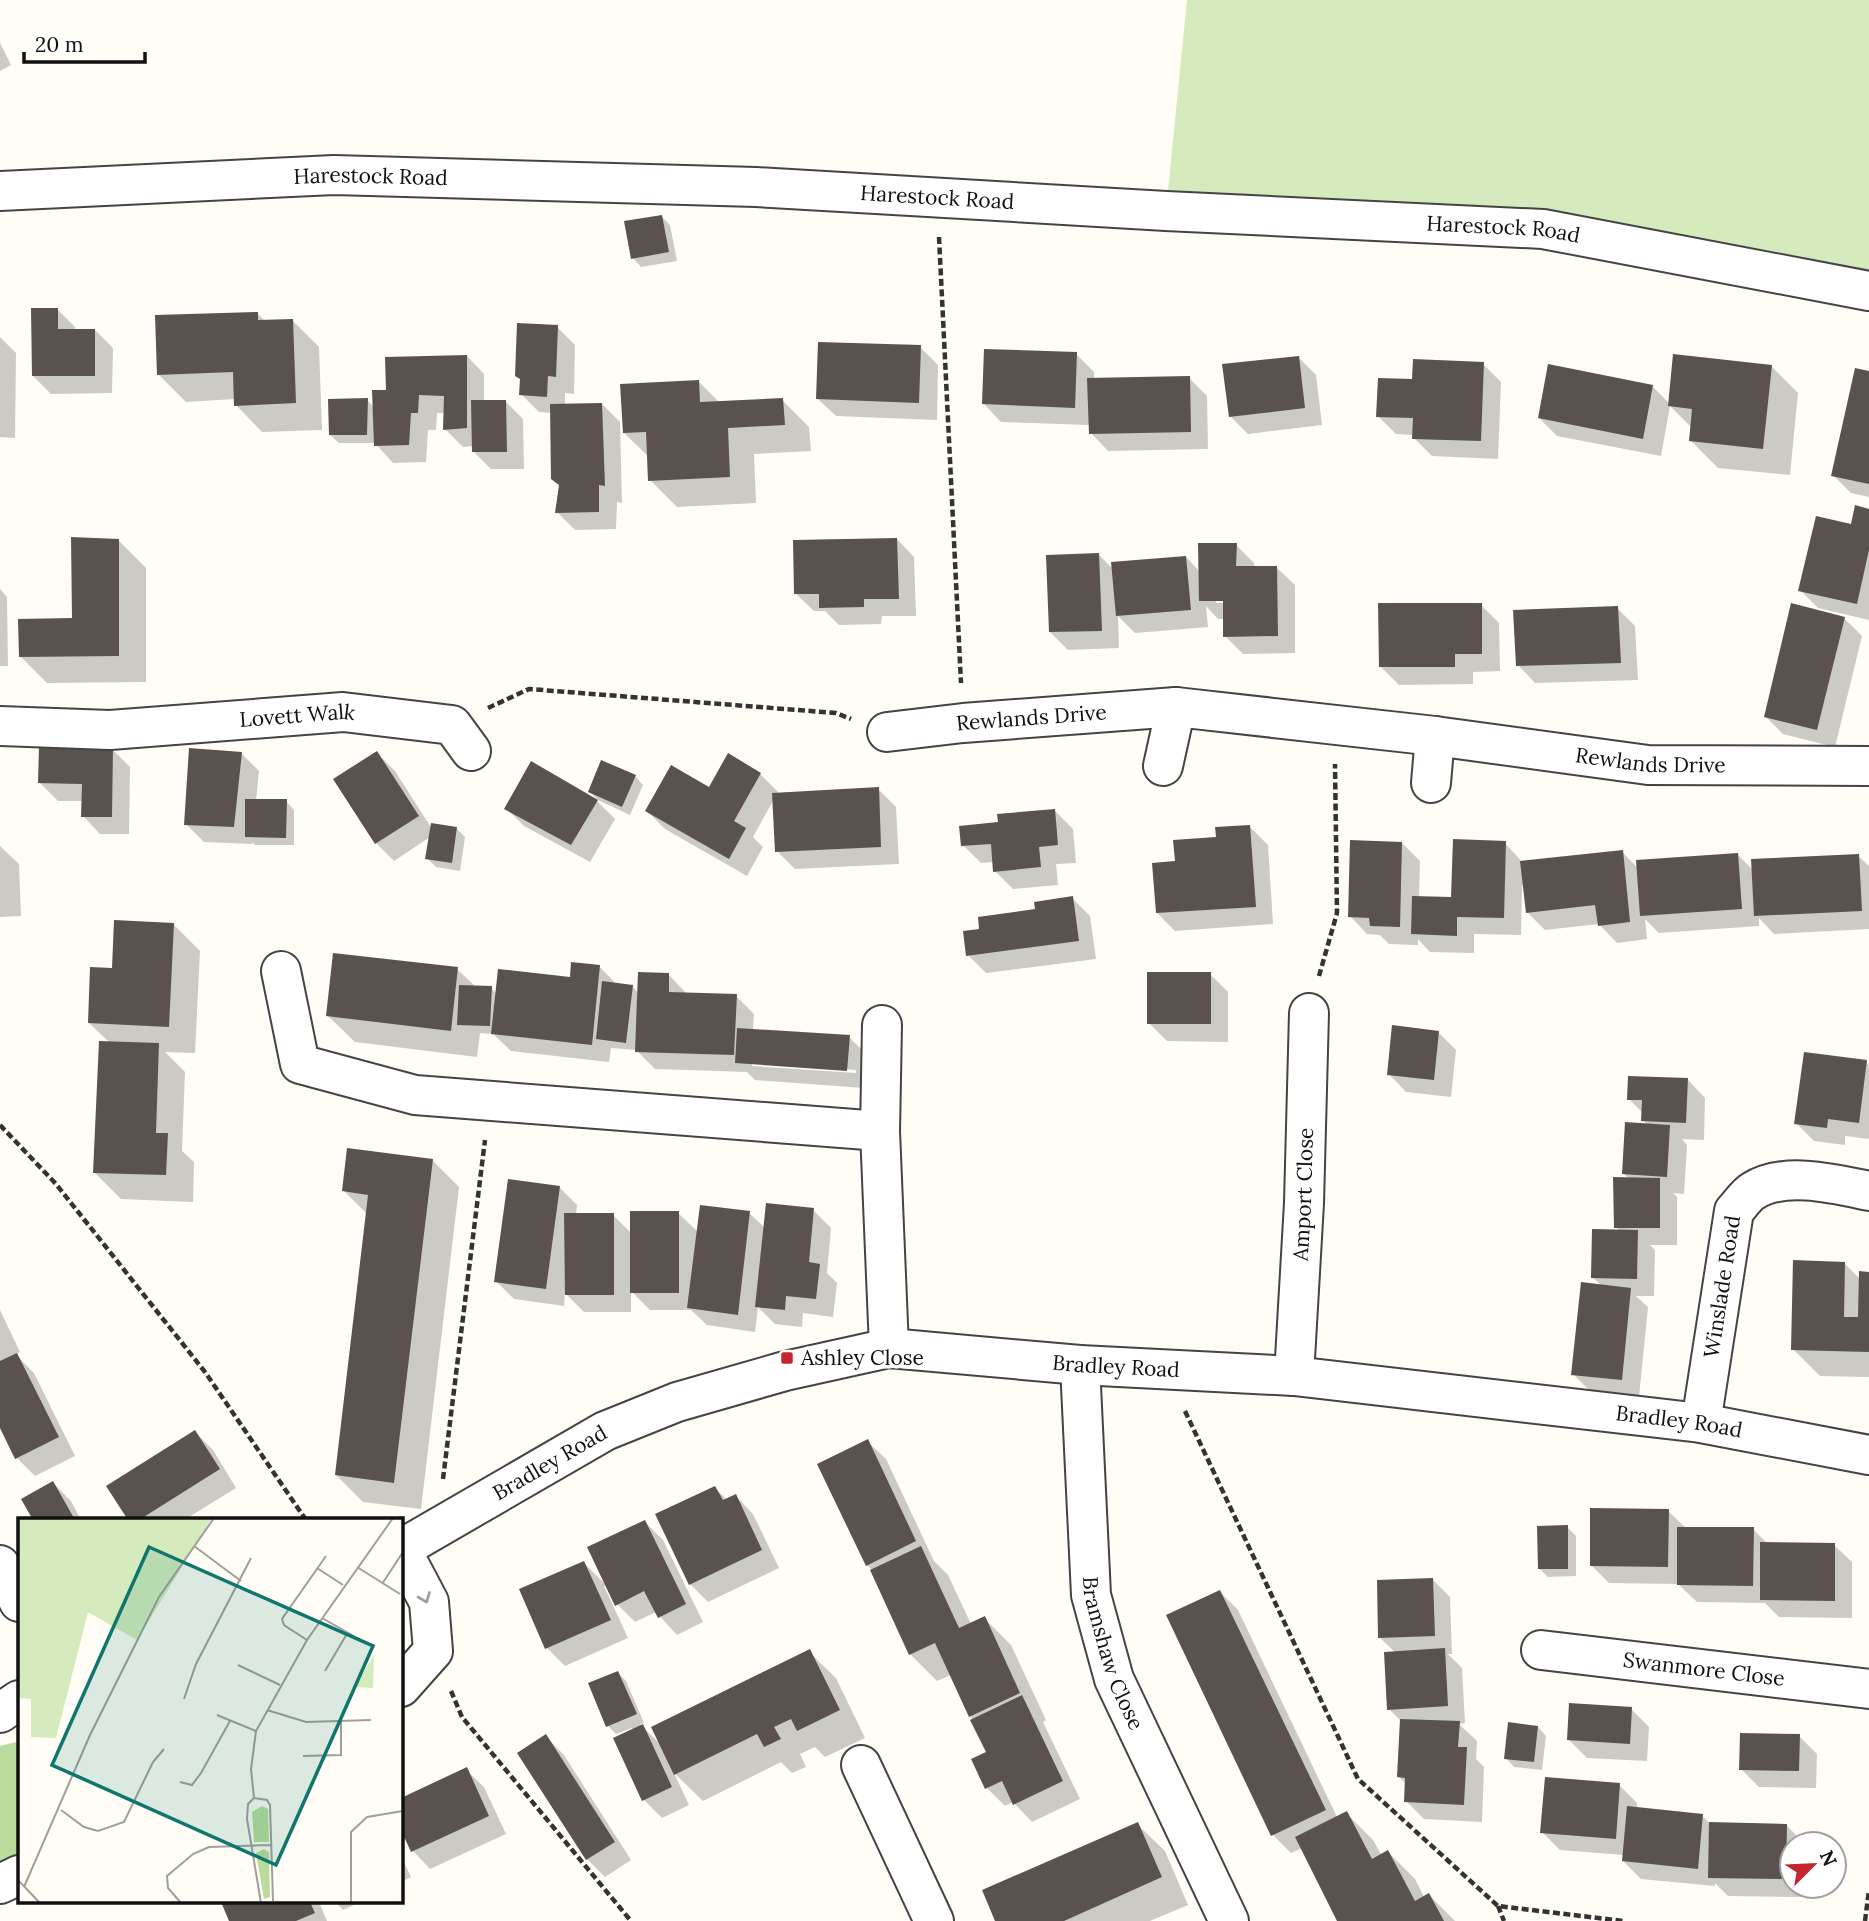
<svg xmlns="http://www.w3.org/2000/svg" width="1869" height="1921" font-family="Lora,serif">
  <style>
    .green { fill: #d5ebbd }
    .forest { fill: #b9dc9c }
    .shadow { fill: #0003; fill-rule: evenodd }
    .building { fill: #5a524d }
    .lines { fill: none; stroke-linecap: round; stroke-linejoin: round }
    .minor-casing { stroke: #444; stroke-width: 42 }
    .path { stroke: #333; stroke-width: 4.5; stroke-dasharray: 7 3.5; stroke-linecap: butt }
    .minor { stroke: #fff; stroke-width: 38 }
    .oneway { stroke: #a0a0a0 }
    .poi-dot { fill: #c4262e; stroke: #fff; stroke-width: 2.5 }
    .labels { text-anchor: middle; stroke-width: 7; stroke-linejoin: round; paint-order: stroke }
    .street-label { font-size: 21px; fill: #111; stroke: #fff }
    .poi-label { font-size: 21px; fill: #111; stroke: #fff; text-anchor: start }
    .inset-road { fill: none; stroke: #a09f9a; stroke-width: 2 }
    .view { fill: #0f766e; fill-opacity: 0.15; stroke: #0f766e; stroke-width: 3.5 }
    .inset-edge { fill: none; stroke: #111; stroke-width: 3.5 }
  </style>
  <rect width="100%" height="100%" fill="#fffdf5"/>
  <!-- green -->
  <path class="green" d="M1187 0H1869V291L1543 229 1166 211Z"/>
  <!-- forest -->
  <path class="forest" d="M16 1742 19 1743V1854L0 1863V1746Z"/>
  <!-- shadow -->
  <path class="shadow" d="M0 43 11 65 0 71Z
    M662 217 670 225 677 261 641 267 633 258Z
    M57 309 75 327V330H95L113 348 112 393 51 394 33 376Z
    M257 313 265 321 292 320 319 347 322 430 262 432 236 405 235 399 186 402 159 375Z
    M557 327 575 345 574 394 565 393V406L602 404 620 422 622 503 617 502 616 529 575 530 557 512 561 486 552 413 539 412 521 394Z
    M0 337 16 353 15 438 0 437Z
    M920 347 938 365 937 420 836 416 818 399Z
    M1076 354 1094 372V380L1189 378 1207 396 1208 449 1108 451 1091 433 1090 425 1001 422 984 404Z
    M467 356 484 374V402L505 401 523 419 524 469H491L473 451V446L463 447 445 429V413H437L436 430H428L426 462 393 463 375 443H339L330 435 367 400 374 407 388 392Z
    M1298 357 1316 375 1322 425 1248 434 1230 416Z
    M1483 364 1501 382 1498 459 1432 456 1414 438V435L1396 434 1378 416 1414 381Z
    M1771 366 1798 393 1790 475 1718 468 1691 441 1692 428 1670 406 1661 456 1557 436 1539 418 1653 387 1670 404Z
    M1869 372V497L1851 493 1833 475Z
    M699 382 720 403 782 400 809 427 811 451 754 454 756 503 677 507 650 480 649 457 624 433Z
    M1869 511V620L1818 608 1800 590 1852 526Z
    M897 539 914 557 916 616H882L881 624 839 625 825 611H814L796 594Z
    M119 541 146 568V682L47 683 20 656 73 620Z
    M1236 545 1254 563V568H1277L1295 585V653L1243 654 1225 636V619H1218L1206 606 1208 627 1135 633 1118 616 1119 648 1068 650 1050 632 1098 554 1114 570 1186 557 1200 572ZM1216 599H1231V603H1216Z
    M0 589 7 597 8 666H0Z
    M1481 605 1499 623 1500 671 1473 672V684L1399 685 1381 667Z
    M1617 608 1635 626 1638 680 1535 683 1518 665Z
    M1844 618 1862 636 1835 747 1783 734 1765 716Z
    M112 749 130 767 129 834H100L83 816V801H58L40 783Z
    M241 753 259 771 256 801H286L294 810V845H255L252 842V844L204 842 186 824Z
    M377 753 395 771 432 829H457L465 837 460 871 436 867 427 858 430 837 394 861 376 843Z
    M760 774 778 792 776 795 878 789 896 807 899 864 795 869 777 851 774 799 753 837 763 847 747 876 665 829 647 811Z
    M635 776 643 785 630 815 598 800 590 792Z
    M597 801 615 819 590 862 524 826 506 808Z
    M1055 811 1073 829 1076 863 1056 864 1058 885 1013 889 995 871 994 862 981 863 963 845 1000 824Z
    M1250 827 1268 845 1273 924 1175 931 1157 913 1177 863 1218 839Z
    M1402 843 1420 861 1419 897 1453 898 1505 843 1523 863 1622 852 1638 868 1738 855 1754 871 1858 856 1869 866V929L1774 934 1759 918V926L1659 933 1645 919 1647 939 1617 943 1599 924 1545 930 1527 912 1525 885H1522L1521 935 1474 934V953L1430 952 1418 939V945L1389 944 1380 935 1367 934 1350 916Z
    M0 846 19 864 21 916 0 917Z
    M1072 898 1090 916 1096 959 986 973 968 955 981 930Z
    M173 924 200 951 195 1053 165 1052 185 1072 182 1151 194 1162 193 1202 121 1199 94 1172 110 1043 89 1023 113 970Z
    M599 966 617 985 632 986 639 994 669 975 686 993 736 996 754 1014 753 1030 849 1037 867 1055 864 1088 755 1080 747 1072 655 1069 636 1050 611 1048 609 1062 511 1051 493 1034 480 1033 477 1057 355 1042 328 1016 457 969 476 987 491 988 497 994 571 979ZM752 1062 856 1070V1073L752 1066Z
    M1210 974 1228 992V1042L1167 1041 1149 1023Z
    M1438 1032 1456 1050 1451 1097 1406 1092 1389 1074Z
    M1866 1062 1869 1065V1139L1845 1136V1145L1814 1141 1796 1123Z
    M1688 1080 1705 1098 1704 1140 1682 1139 1687 1145 1684 1194 1673 1193 1677 1197V1245H1650L1655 1250 1654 1296H1636L1648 1307 1639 1397 1591 1392 1573 1374 1602 1286 1592 1277 1620 1231 1616 1227 1629 1179 1623 1173 1648 1126 1643 1120V1113L1629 1099Z
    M432 1160 459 1187 421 1509 363 1502 336 1475 367 1214 344 1191Z
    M559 1187 577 1205 576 1215H613L632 1234 678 1213 698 1232 749 1213 765 1228 813 1210 831 1228 827 1273 837 1283 833 1317 803 1313 802 1327 775 1324 758 1307 755 1332 707 1325 691 1310H650L631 1291V1312H584L565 1293 564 1306 514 1299 496 1281Z
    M1844 1263 1861 1280 1869 1273V1377L1820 1376 1793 1349Z
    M0 1310 20 1352 15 1354 34 1373 75 1456 35 1476 17 1458 0 1424Z
    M195 1432 213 1450 236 1488 184 1520H130L109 1486Z
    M868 1442 886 1459 934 1561 948 1575 971 1624 984 1618 1011 1645 1046 1720 1043 1722 1080 1799 1032 1822 1013 1802 1005 1806 987 1788 988 1753 951 1675 937 1681 910 1654 873 1571 867 1565Z
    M53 1483 71 1501 81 1520H35L24 1500Z
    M715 1488 727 1500 736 1496 753 1514 779 1568 708 1602 690 1584Z
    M1668 1511 1686 1528 1753 1529 1768 1544 1834 1545 1852 1562V1618L1779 1617 1765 1603 1697 1602 1678 1584 1609 1583 1591 1565Z
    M645 1522 663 1540 703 1622 677 1635 656 1612 635 1622 617 1604Z
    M1567 1527 1576 1536V1576L1548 1577 1539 1568Z
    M584 1563 606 1585 604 1586 628 1638 565 1666 547 1648Z
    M1432 1579 1450 1597 1452 1654H1448L1462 1668 1465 1723 1459 1724 1477 1741 1476 1759 1484 1767 1482 1822 1424 1819 1406 1801 1407 1785 1399 1777 1401 1721 1389 1709 1396 1653 1380 1638Z
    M1220 1592 1238 1610 1337 1817 1346 1813 1373 1840 1382 1856 1388 1852 1415 1879 1424 1897 1429 1895 1455 1921H1339L1302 1848 1291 1853 1273 1835 1169 1616Z
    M809 1652 836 1678 865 1738 825 1757 815 1747 800 1754 806 1767 792 1773 781 1762 703 1801 674 1773 689 1805 662 1818 644 1800 632 1728 616 1734 608 1726 618 1673 626 1681 644 1723 640 1724 661 1745Z
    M1631 1709 1649 1727 1647 1761 1587 1758 1569 1740Z
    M1538 1727 1546 1736 1542 1770 1514 1767 1506 1758Z
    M1799 1736 1817 1754 1816 1788 1759 1787 1741 1769Z
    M546 1737 564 1755 631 1860 605 1877 587 1859 519 1754Z
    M466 1770 484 1787 506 1834 430 1869 413 1851 401 1826V1800Z
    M1619 1785 1637 1803V1809L1702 1816 1711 1824 1786 1825 1804 1843 1792 1844V1886H1803V1897L1728 1896 1715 1883V1886L1641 1879 1623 1861 1624 1855 1560 1850 1542 1832Z
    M1138 1825 1165 1851 1188 1905 1150 1921H997Z
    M401 1856 411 1877 401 1882Z
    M222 1902H319L327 1921H231Z
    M335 1902H360L343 1910Z"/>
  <!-- building -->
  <path class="building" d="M662 215 669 252 631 259 624 221Z
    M31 308H58V329H95V376H32Z
    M258 312V320L293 319 296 403 234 406 233 372 157 375 155 315Z
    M517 323 558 325 556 377 548 376 547 397 519 395 520 379 515 376Z
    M818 342 921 345 919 403 816 399Z
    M984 349 1077 352 1075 408 982 404Z
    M1673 354 1772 365 1763 449 1689 441 1692 409 1668 406Z
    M467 355V428L443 430 444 396 419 395 418 413H411L409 445 374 446 372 390H386L385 357Z
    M1299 356 1305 408 1229 417 1222 364Z
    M1413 359 1484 362 1481 441 1412 439 1413 418 1376 417 1378 378 1412 379Z
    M1548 364 1653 385 1643 439 1538 418Z
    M1855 368 1869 371V484L1831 476Z
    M1190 376 1191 432 1089 434 1087 378Z
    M699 380 700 402 783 398 785 425 728 428 730 477 648 481 646 432 623 433 620 384Z
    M368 398 367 435H329L328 399Z
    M471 400H506L507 452H472Z
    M602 403 605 486 599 485V512L555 513 559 485 551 479 550 404Z
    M1855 505 1869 509V550L1857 604 1798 591 1816 516 1851 524Z
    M71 537 119 539V656L19 657 18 619 72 618Z
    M897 538 899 599H864V607L819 608V594H794L793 540Z
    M1198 543H1237L1236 566H1277L1278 636 1223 637V601H1199Z
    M1099 553 1102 631 1049 632 1046 555Z
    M1186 556 1191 610 1116 616 1111 562Z
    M1378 603H1482V654H1455V667H1379Z
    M1791 603 1845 617 1817 730 1764 717Z
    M1618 606 1621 663 1516 666 1513 610Z
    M39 746 113 747 112 817H81L82 784 38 783Z
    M189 748 242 752 234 827 184 825Z
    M377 751 419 816 375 844 333 779Z
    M728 753 761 773 734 821 746 828 729 859 645 811 671 765 709 787Z
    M601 760 636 775 622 807 588 792Z
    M531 761 598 800 571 845 504 809Z
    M879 787 881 847 775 852 772 793Z
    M245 799H287L286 838 245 837Z
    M1055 809 1058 845 1039 847 1041 867 993 872 991 844 961 846 959 826 998 822 997 814Z
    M431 823 457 827 452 863 425 859Z
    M1250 825 1256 907 1156 913 1152 863 1175 861 1173 840 1216 837 1215 827Z
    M1453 839 1506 841 1504 918 1457 917V936L1411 934 1412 896 1451 897Z
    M1350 840 1402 842 1400 927 1370 926 1369 918 1348 917Z
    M1623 850 1630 922 1598 926 1595 905 1526 913 1520 861Z
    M1738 853 1742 909 1640 916 1636 860Z
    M1859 854 1862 911 1754 916 1751 859Z
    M1073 896 1079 941 966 956 963 931 979 929 978 917 1035 909 1034 902Z
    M114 920 174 923 169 1027 88 1023 90 967 112 968Z
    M333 953 458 967 451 1031 326 1016Z
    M571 962 600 965 592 1045 491 1034 498 969 570 977Z
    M638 972 669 973V992L737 994 734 1055 635 1052Z
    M1147 972H1211V1024H1147Z
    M602 981 633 985 626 1043 596 1039Z
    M459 985 492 986 490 1026 457 1025Z
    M1392 1025 1439 1031 1434 1080 1387 1075Z
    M737 1028 850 1035 847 1071 735 1063Z
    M99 1041 159 1043 156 1133H168L166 1175 93 1173Z
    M1804 1052 1867 1060 1859 1123 1828 1119 1827 1128 1794 1124Z
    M1628 1076 1688 1078 1686 1123 1641 1121 1642 1100H1627Z
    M1625 1122 1670 1125 1667 1177 1622 1174Z
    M347 1148 433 1159 394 1483 335 1475 368 1195 342 1191Z
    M1613 1177 1660 1178V1228H1614Z
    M508 1179 560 1186 546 1289 494 1282Z
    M766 1203 814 1208 809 1262 820 1264 816 1299 786 1296 785 1310 755 1307Z
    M700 1205 750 1211 738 1315 687 1308Z
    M630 1211H679V1293H630Z
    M564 1213H614V1295H565Z
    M1592 1229 1638 1230 1637 1279 1591 1278Z
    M1793 1260 1845 1262 1844 1317H1858L1859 1271 1869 1272V1352L1791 1350Z
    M1581 1282 1631 1288 1622 1380 1571 1375Z
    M17 1353 59 1437 15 1459 0 1428V1361Z
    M195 1430 220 1469 139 1520H128L106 1486Z
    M868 1439 916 1541 866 1566 817 1464Z
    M53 1481 75 1520H33L21 1499Z
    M715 1486 723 1500 736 1494 762 1550 689 1585 655 1514Z
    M1590 1508 1669 1509 1668 1567 1590 1566Z
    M645 1520 686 1604 658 1618 644 1591 615 1606 587 1547Z
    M1568 1525V1569H1538L1537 1526Z
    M1677 1527H1754L1753 1586 1677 1585Z
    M1760 1542 1835 1543V1601L1760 1600Z
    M921 1546 959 1628 985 1616 1020 1693 969 1717 935 1643 909 1655 870 1570Z
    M584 1561 611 1620 545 1649 519 1589Z
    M1433 1578 1435 1636 1378 1638 1377 1580Z
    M1220 1590 1326 1810 1271 1836 1166 1615Z
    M1445 1648 1448 1706 1387 1710 1384 1652Z
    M810 1649 840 1710 797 1731 791 1719 774 1727 781 1739 764 1747 757 1734 674 1775 651 1727Z
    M618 1671 637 1714 606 1727 588 1683Z
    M1022 1695 1063 1781 1013 1805 1002 1781 985 1789 971 1759 986 1752 970 1720Z
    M1569 1703 1632 1707 1630 1744 1567 1740Z
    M1400 1719 1460 1721 1458 1747H1467L1464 1805 1404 1802 1405 1778 1397 1777Z
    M1508 1722 1538 1726 1534 1762 1504 1759Z
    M643 1724 672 1787 642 1801 613 1738Z
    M1740 1733 1800 1734 1799 1771 1739 1770Z
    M546 1734 615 1842 586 1860 517 1753Z
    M467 1767 489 1816 411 1852 401 1830V1798Z
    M1545 1777 1620 1783 1616 1839 1540 1833Z
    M1627 1806 1703 1814 1698 1869 1622 1861Z
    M1347 1811 1372 1859 1388 1850 1415 1901 1429 1893 1444 1921H1337L1295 1837Z
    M1138 1822 1162 1877 1064 1921H995L982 1890Z
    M1709 1822 1787 1824 1786 1879 1708 1878Z
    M221 1902H310L315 1913 296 1921H229Z"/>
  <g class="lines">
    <!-- minor casing -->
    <g class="minor-casing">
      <g id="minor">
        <path id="s1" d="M0 191 334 175 756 187 1166 211 1543 229 1869 291"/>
        <path id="s2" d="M0 726 110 730 343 712 452 725 471 751"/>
        <path id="s3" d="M887 732 963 723 1176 707 1435 736 1648 765 1869 766"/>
        <path d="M1163 766 1176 707"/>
        <path d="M1431 783 1435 736"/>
        <path d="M281 971 300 1064 415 1095 880 1131"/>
        <path d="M882 1025 880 1131 889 1348"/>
        <path id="s4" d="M1080 1365 1091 1595 1114 1679 1229 1921"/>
        <path id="s5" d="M1294 1376 1304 1203 1309 1013"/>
        <path id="s6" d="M1701 1423 1734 1211C1740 1205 1746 1195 1753 1191 1784 1171 1836 1184 1869 1191"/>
        <path id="s7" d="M401 1549 605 1431 677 1402 785 1371 889 1348 1080 1365 1294 1376 1701 1423 1869 1455"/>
        <path d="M401 1549 429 1602 433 1651 401 1687"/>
        <path d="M0 1565 19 1602"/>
        <path id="s8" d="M1541 1650 1869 1689"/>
        <path d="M0 1713 19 1700"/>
        <path d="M861 1765 934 1921"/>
        <path d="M0 1884 19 1875"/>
      </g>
    </g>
    <!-- path -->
    <path class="path" d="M939 237 961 683
      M488 708 529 689 836 713 851 719
      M1319 976 1337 913 1335 764
      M0 1125 56 1184 205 1372 306 1520
      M1185 1411 1358 1779 1498 1906 1623 1921
      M443 1479 485 1140
      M451 1691 462 1717 631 1921
      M1498 1906 1504 1921
      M1865 1921 1869 1890"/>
    <!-- minor -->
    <use href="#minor" class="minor"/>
  </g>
  <!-- one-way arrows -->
  <defs><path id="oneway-chevron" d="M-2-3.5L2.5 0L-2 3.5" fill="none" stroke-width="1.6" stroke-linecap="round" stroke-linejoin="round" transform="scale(1.75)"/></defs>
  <use class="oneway" href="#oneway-chevron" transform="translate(425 1598) rotate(69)"/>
  <!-- markers -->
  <rect class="poi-dot" x="780" y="1351" width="14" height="14" rx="3.5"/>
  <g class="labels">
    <!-- street labels -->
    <g class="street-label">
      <text dy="7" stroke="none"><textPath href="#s1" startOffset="371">Harestock Road</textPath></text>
      <text dy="7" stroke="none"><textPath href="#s1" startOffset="938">Harestock Road</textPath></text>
      <text dy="7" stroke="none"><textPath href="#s1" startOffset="1505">Harestock Road</textPath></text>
      <text dy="7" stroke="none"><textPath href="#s2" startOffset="298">Lovett Walk</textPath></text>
      <text dy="7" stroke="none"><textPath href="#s3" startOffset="145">Rewlands Drive</textPath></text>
      <text dy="7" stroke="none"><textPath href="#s3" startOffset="768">Rewlands Drive</textPath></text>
      <text dy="7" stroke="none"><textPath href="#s5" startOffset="182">Amport Close</textPath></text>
      <text dy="7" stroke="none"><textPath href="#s6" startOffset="138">Winslade Road</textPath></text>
      <text dy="7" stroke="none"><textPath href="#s7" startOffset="760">Bradley Road</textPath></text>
      <text dy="7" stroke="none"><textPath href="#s7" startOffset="1326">Bradley Road</textPath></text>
      <text dy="7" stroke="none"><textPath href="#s7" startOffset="172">Bradley Road</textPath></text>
      <text dy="7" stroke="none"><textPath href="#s4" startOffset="292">Bramshaw Close</textPath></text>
      <text dy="7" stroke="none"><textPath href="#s8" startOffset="164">Swanmore Close</textPath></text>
    </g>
    <!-- poi labels -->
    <g class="poi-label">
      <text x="801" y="1365">Ashley Close</text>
    </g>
  </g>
  <!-- overview -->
  <g transform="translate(18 1518)">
    <rect width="385" height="385" fill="#fffdf5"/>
    <path d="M0 0H194L119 122 70 94 38 220 13 219V181L0 180ZM356 137 355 170 337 169Z" fill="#d5ebbd"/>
    <path d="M244 288 250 291 251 324H236L234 294ZM246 331 251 334 252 379 246 381 238 335Z" fill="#b9dc9c"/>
    <path class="inset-road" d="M176 28 223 63M339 49 382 76M299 50 325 67M364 66 385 34M304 100 348 125M289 122 266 107 264 101 308 38M220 147 262 167M307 153 330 114M166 181 178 146 233 40M249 192 288 204 353 202M199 197 238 213M285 238 323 237V203M162 264 174 267 183 255 212 203M236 280 233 251 238 213 289 122 375 0M236 280 249 282 252 287 255 383M236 280 230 286 229 301 243 385M43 292 66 309 80 313 106 304 135 244 146 231M0 362 22 385M6 369 72 217 141 79 196 0M163 385 150 370 149 358 175 336 191 329 253 327M333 385V314L349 299 385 293"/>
    <path class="view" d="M131 29 355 128 258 347 34 247Z"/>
    <rect width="385" height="385" class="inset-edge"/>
  </g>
  <!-- north arrow -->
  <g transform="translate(1813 1865) rotate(66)"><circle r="33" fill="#ffffff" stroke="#a0a0a0" stroke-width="2"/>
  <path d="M0-5L12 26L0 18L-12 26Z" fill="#c4262e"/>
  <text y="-10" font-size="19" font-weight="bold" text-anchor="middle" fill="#111111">N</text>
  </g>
  <!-- scale -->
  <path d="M24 52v10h121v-10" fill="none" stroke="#111111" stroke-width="3.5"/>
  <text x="35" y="52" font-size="21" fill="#111111" stroke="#ffffff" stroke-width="5" paint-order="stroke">20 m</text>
</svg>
